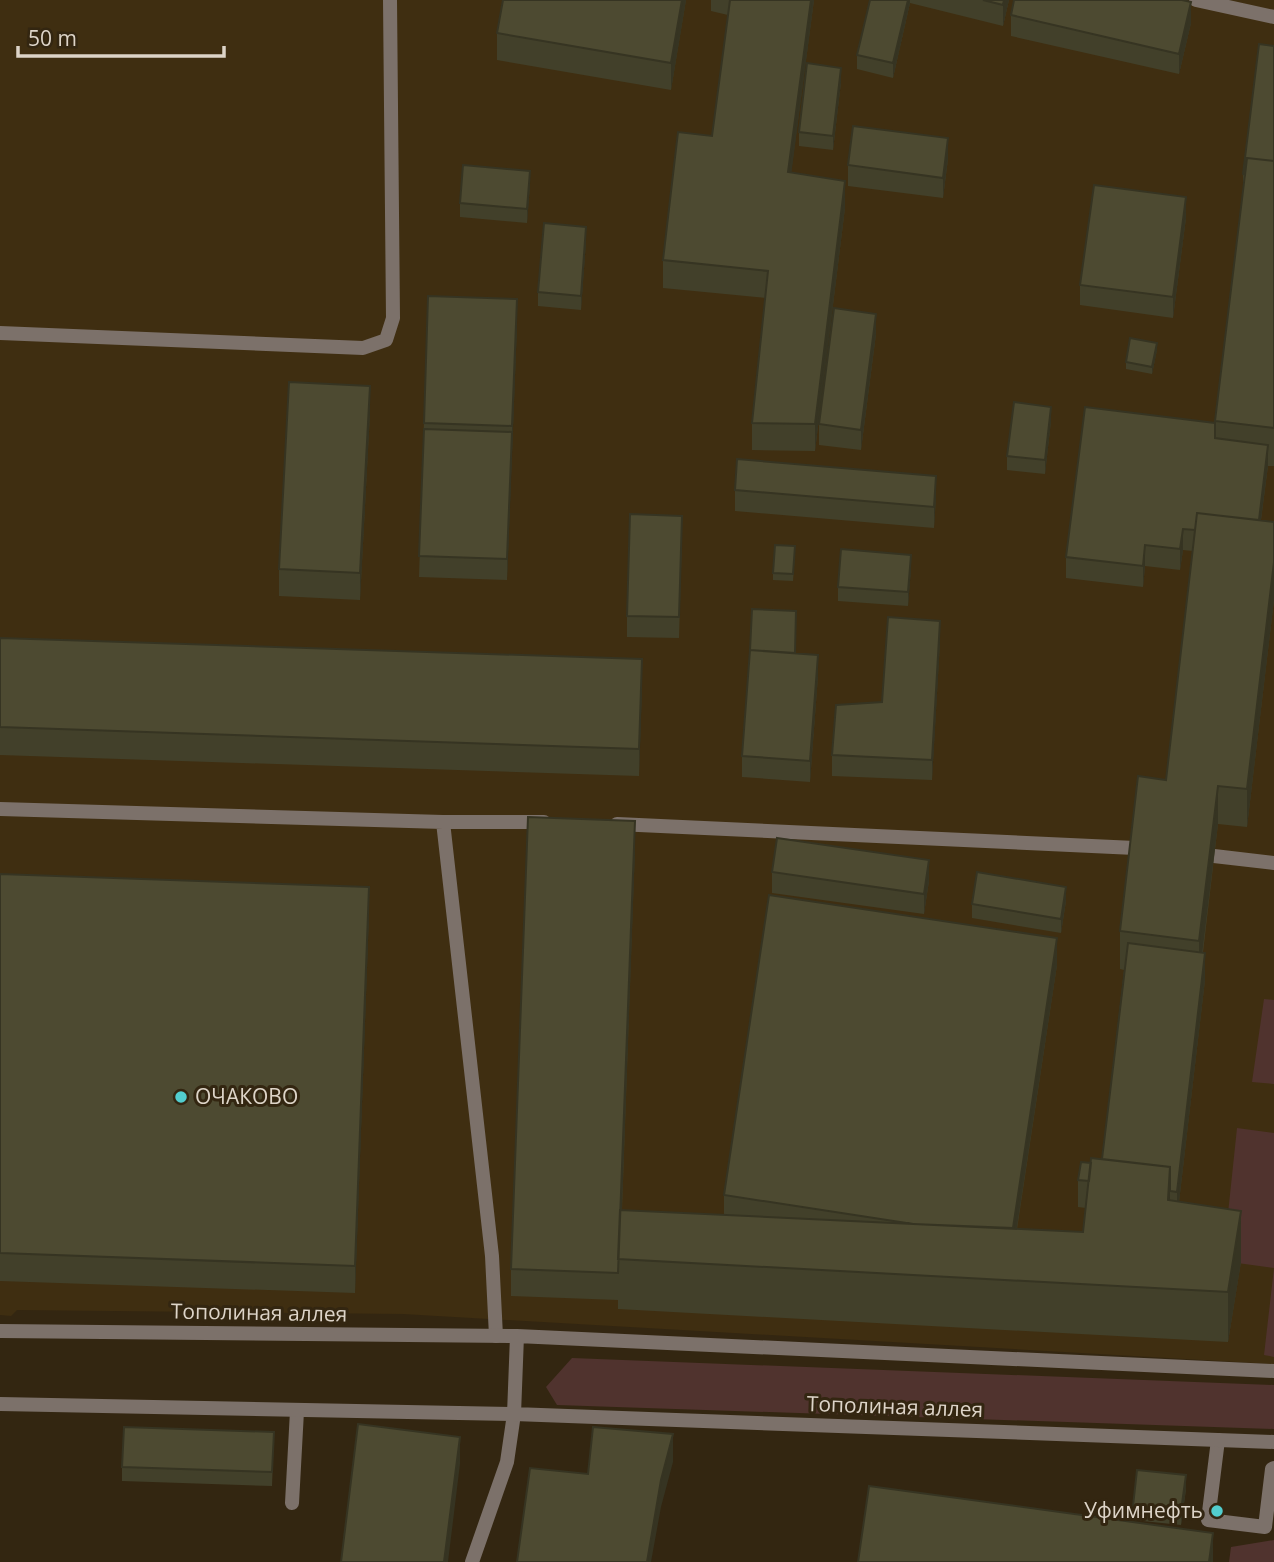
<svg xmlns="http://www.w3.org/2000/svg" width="1274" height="1562" font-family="'Open Sans',sans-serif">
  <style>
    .built { fill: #3f2e11 }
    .green { fill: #50332e }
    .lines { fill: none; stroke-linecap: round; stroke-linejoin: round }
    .lane { stroke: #7c716a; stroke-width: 14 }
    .street { stroke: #7c716a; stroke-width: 14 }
    .wall { fill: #42402a }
    .shaded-wall { fill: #363422 }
    .building { fill: #4d4a31; stroke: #363422; stroke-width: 2 }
    .poi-dot { fill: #52cdce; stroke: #332611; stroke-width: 2.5 }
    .labels { text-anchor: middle; stroke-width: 6; stroke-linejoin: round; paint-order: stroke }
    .poi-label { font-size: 21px; fill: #ddd4c8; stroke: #332611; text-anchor: start }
    .street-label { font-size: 21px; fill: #ddd4c8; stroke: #332611 }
  </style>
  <rect width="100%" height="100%" fill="#332611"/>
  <!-- built -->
  <path class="built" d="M0 0H1274V1364L403 1314 17 1310 11 1316 0 1315Z"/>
  <!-- green -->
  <path class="green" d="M1264 999 1274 1000V1084L1252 1082Z
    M1237 1128 1274 1133V1357L1264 1355 1274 1268 1223 1261Z
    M572 1358 1274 1385V1429L557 1405 546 1387Z
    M1274 1540V1562H1229L1231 1547Z"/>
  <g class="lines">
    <!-- lane -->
    <path class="lane" d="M1196 0 1274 17
      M0 333 363 348 386 340 393 318 390 0
      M0 809 443 822
      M617 824 1135 848
      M1214 856 1274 863
      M496 1336 492 1256 443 822H544
      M1218 1440 1208 1520 1265 1527 1272 1469 1274 1468
      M292 1503 297 1411
      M472 1562 507 1462 514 1414"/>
    <!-- street -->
    <path class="street" d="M0 1331 517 1336 1274 1371
      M0 1404 514 1414 1274 1442
      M514 1414 517 1336"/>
  </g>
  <!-- wall -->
  <path class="wall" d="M503 0H686L671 90 497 60V33Z
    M711 0H814L791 173 845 208 815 451 752 450V423L766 298 663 288V260L712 136 728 15 711 11Z
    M870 0H1009L1003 26 910 3 893 78 857 69V55Z
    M1011 15 1191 23 1179 74 1011 36Z
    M1274 46V466H1268L1261 520 1274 522V600L1247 827 1218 824 1203 952 1205 980 1179 1202 1241 1262 1228 1342 618 1309V1300L511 1296V1269L635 848 622 1210 724 1215V1195L1057 965 1017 1229 1083 1232 1086 1208 1078 1207V1180L1091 1163 1102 1159 1124 970 1120 969V931L1166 780 1193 551 1183 550 1180 570 1145 566 1143 587 1066 578V557L1215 423 1243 194V174Z
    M841 82 833 150 799 146V132Z
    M948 159 943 198 848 186V165Z
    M530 185 527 223 460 217V203Z
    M1186 218 1173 318 1080 305V285Z
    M586 241 581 310 538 306V292Z
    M428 296 517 326 507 580 419 577Z
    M876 334 861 450 819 445V424Z
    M1157 350 1152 374 1126 369V362Z
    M370 413 360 600 279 596V569Z
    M1051 421 1045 474 1007 470V456Z
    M735 490 936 497 934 528 735 511Z
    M682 537 679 638 627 637V616Z
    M795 553 793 581 773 580V573Z
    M911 569 908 606 838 601V587Z
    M0 638 642 686 639 776 0 755Z
    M940 642 932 780 832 776V755Z
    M795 653 818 676 810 782 742 777V756Z
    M772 872 929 881 924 914 772 893Z
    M0 874 369 914 355 1293 0 1281Z
    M1066 901 1061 933 972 918V904Z
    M274 1432 272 1486 122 1481V1467Z
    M1186 1489 1181 1525 1133 1520V1506Z"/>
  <!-- shaded-wall -->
  <path class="shaded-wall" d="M682 0H686L671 90V63Z
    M811 0H814L788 199V172Z
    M908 0H910V3L893 78V63Z
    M1004 0H1009L1003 26V5Z
    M1191 2V23L1179 74V54Z
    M841 68V82L833 150V136Z
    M948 138V159L943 198V178Z
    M530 171V185L527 223V209Z
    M845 181V208L815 451V424Z
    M1186 197V218L1173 318V297Z
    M586 227V241L581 310V296Z
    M517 299V326L507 580V559Z
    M876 314V334L861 450V430Z
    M1157 343V350L1152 374V367Z
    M370 386V413L360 600V573Z
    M1051 407V421L1045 474V460Z
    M1268 445V466L1256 558V537Z
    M936 476V497L934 528V507Z
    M1183 529V550L1180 570V549Z
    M1145 545V566L1143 587V566Z
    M911 555V569L908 606V592Z
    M1274 562V600L1247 827V789Z
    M940 621V642L932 780V760Z
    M818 655V676L810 782V761Z
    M642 659V686L639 776V749Z
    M1218 786V824L1199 979V941Z
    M635 821V848L620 1259H619Z
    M929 860V881L924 914V894Z
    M369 887V914L355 1293V1266Z
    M1066 887V901L1061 933V919Z
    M1057 938V965L1011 1266V1239Z
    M1205 953V980L1177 1219V1192Z
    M1170 1167V1218L1168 1200Z
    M1241 1211V1262L1228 1342V1292Z
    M673 1434V1462L661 1507 651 1562H647L661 1480Z
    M460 1437V1464L448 1562H444Z
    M1186 1475V1489L1181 1525V1511Z
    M1213 1533V1562H1209Z"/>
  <!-- building -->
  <path class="building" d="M503 0H682L671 63 497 33Z
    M730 0H811L788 172 845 181 815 424 752 423 768 271 663 260 678 132 712 136Z
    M870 0H908L893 63 857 55Z
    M983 0H1004L1003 5Z
    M1014 0H1182L1191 2 1179 54 1011 15Z
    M1259 44 1274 46V161L1247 158 1245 175 1243 174Z
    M807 63 841 68 833 136 799 132Z
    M853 126 948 138 943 178 848 165Z
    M1247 158 1274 161V428L1215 421Z
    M463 165 530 171 527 209 460 203Z
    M1094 185 1186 197 1173 297 1080 285Z
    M544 223 586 227 581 296 538 292Z
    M428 296 517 299 512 426 424 423Z
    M834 308 876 314 861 430 819 424Z
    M1130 338 1157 343 1152 367 1126 362Z
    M289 382 370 386 360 573 279 569Z
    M1014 402 1051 407 1045 460 1007 456Z
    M1085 407 1215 423V438L1268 445 1259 520 1197 513 1195 530 1183 529 1180 549 1145 545 1143 566 1066 557Z
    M424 429 512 432 507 559 419 556Z
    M737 459 936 476 934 507 735 490Z
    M1197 513 1274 522V562L1247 789 1218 786 1199 941 1120 931 1138 776 1166 780Z
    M630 514 682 516 679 617 627 616Z
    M775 545 795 546 793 574 773 573Z
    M841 549 911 555 908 592 838 587Z
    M752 609 796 611 795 653 750 650Z
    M888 617 940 621 932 760 832 755 836 705 882 702Z
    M0 638 642 659 639 749 0 727Z
    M750 650 818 655 810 761 742 756Z
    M528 817 635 821 618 1273 511 1269Z
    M777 838 929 860 924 894 772 872Z
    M977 872 1066 887 1061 919 972 904Z
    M0 874 369 887 355 1266 0 1253Z
    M769 895 1057 938 1013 1228 913 1224 724 1195Z
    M1128 943 1205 953 1177 1192 1170 1191V1167L1102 1159Z
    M1091 1158 1170 1167 1168 1200 1241 1211 1228 1292 618 1259 620 1210 1083 1232Z
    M1081 1162 1091 1163 1089 1181 1078 1180Z
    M358 1424 460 1437 444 1562H341Z
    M124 1427 274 1432 272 1472 122 1467Z
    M593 1427 673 1434 661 1480 647 1562H517L530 1468 588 1474Z
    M1137 1470 1186 1475 1181 1511 1133 1506Z
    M869 1486 1213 1533 1209 1562H858Z"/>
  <!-- markers -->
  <g class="poi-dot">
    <circle cx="181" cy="1097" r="7"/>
    <circle cx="1217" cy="1511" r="7"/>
  </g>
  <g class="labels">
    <!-- poi labels -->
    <g class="poi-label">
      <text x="195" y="1104">ОЧАКОВО</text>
      <text x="1203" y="1518" text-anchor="end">Уфимнефть</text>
    </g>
    <!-- street labels -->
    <g class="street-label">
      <text transform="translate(259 1313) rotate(1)" y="7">Тополиная аллея</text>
      <text transform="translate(895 1407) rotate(2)" y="7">Тополиная аллея</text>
    </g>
  </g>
  <!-- scale -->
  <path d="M18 46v10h206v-10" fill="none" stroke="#ddd4c8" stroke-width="3.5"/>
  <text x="28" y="46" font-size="21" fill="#ddd4c8" stroke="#332611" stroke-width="5" paint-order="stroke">50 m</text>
</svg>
